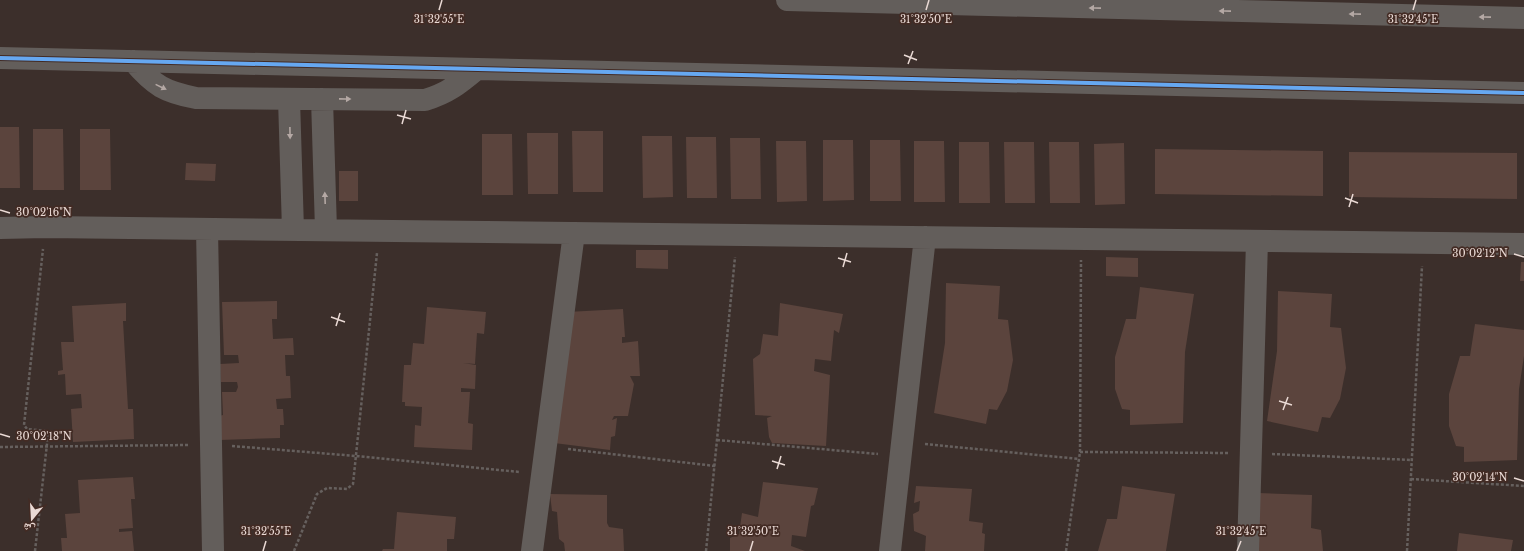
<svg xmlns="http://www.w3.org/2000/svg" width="1524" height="551" font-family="'Libre Baskerville','Noto Naskh Arabic',serif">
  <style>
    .building { fill: #5b443d }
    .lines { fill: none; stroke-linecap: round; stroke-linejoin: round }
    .path { stroke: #66605e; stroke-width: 2.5; stroke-dasharray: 3 2; stroke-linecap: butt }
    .minor { stroke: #635e5b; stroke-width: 22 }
    .cycleway-casing { stroke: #432b24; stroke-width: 6 }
    .cycleway { stroke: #66a8f1; stroke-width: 4 }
    .oneway { fill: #b4a8a4 }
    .ticks { fill: none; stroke: #eadad5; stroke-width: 1.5 }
    .ticks-label { font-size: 10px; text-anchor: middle; fill: #eadad5; stroke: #432b24; stroke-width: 3.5; stroke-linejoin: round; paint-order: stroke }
  </style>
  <rect width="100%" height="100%" fill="#3c2f2b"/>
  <!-- building -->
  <path class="building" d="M0 127H19L20 188H0Z
    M33 129H63L64 190H33Z
    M80 129H110L111 190H80Z
    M572 131H603V192H573Z
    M527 133H558V194H528Z
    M482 134H512L513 195H482Z
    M642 136H672L673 197 643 198Z
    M686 137H716L717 198H687Z
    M730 138H760L761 199H731Z
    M823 140H853L854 200 823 201Z
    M870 140H900L901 201H870Z
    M776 141H806L807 201 777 202Z
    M914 141H944L945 202H914Z
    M959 142H989L990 203H959Z
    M1004 142H1034L1035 203H1005Z
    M1049 142H1079L1080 203H1050Z
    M1124 143 1125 204 1095 205 1094 144Z
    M1155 149 1323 151V196L1155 194Z
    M1349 152 1517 153V199L1349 197Z
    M186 163 216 164 215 181 185 180Z
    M339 171H358V201H339Z
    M636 250H668V269L636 268Z
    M1106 257 1138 258V277L1106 276Z
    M1521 262H1524V281H1520Z
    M946 283 1000 286 998 319 1008 320 1013 360 1007 391 997 410 989 409 986 424 934 413 945 343Z
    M1140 287 1194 294 1185 352 1183 423 1130 425V410L1122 409 1115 389V357L1126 319H1136Z
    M1278 291 1332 294 1330 327 1341 328 1346 368 1340 399 1330 418 1322 417 1318 432 1267 421 1277 351Z
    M277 301V319H272L273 339 293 338 294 355H285L286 376H290L291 398 276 399 277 409H283L284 425H280V438L220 440 219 416 223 415 222 392H236L238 387 237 382H221L220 364 239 363 238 355H224L222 302Z
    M126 303V321H123L128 409H133L134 439 73 442 71 409 82 408 81 394 66 395 65 374 58 375V371L63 370 61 342H74L72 306Z
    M780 303 843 314 839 333 834 330 831 361 815 359 814 371 830 375 826 446 772 443 769 437 767 418 772 416 755 415 753 359 760 354 763 334 778 336Z
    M427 307 486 312 484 334 477 333 475 364 463 363 476 365 475 389 461 388V392H470L468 423 473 424 472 450 414 447 415 425 421 426 422 407 405 406V402H402L404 365H411L413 343 424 344Z
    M623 309 625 337H622V343L638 341 640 376H630L634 384 628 416H614L612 420 617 418 615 436 611 437 610 450 554 443 567 312Z
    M1475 324 1524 330V356L1519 389 1517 460 1464 462V447L1456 446 1449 426V394L1460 356H1470Z
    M133 477 135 499H131L133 528 119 529V532L132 531 134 551H62L61 538H67L65 514 80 513 78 480Z
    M763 482 818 488 814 505 811 506 806 537 792 535 791 546 805 551H730V538L739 534 742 513 758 517Z
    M916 486 972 489 969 521 983 523 982 533 985 534 984 551H925L926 536 914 531 913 514 919 511 920 501 914 503Z
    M1122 486 1175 494 1166 551H1098L1107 519H1117Z
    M1258 493 1312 495 1311 528 1321 530 1323 551H1258Z
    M550 494 607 495V523L609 527 623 529 624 551H565L564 543 559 539 557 512 552 511Z
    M397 512 456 517 454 539H447V551H382L383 549H394Z
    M1459 533 1513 540 1511 551H1457Z"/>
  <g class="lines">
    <!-- path -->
    <path class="path" d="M717 440 878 454
      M925 444 1079 459
      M232 446 356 456 520 472
      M0 447 189 445
      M568 449 715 466
      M1080 452 1229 453
      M1272 454 1412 460
      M1411 479 1524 486
      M35 551 48 435 45 431 27 429 24 425 43 249
      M294 551 317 494 327 488 347 489 353 484 377 253
      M706 551 735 257
      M1066 551 1080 452 1081 260
      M1407 551 1422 266"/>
    <!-- minor -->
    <path class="minor" d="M787 0 1524 18
      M0 58 1524 93
      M133 61C154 86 165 92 196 98L425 100C448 93 459 84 477 69
      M289 99 293 230
      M322 99 326 230
      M0 228 46 227 1524 244
      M207 229 213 551
      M532 551 574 233
      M890 551 925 237
      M1248 551 1257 241"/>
    <!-- cycleway casing -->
    <g class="cycleway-casing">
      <path id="cycleway" d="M0 58 1524 93"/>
    </g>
    <!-- cycleway -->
    <use href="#cycleway" class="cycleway"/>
  </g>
  <!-- one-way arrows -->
  <defs><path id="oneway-solid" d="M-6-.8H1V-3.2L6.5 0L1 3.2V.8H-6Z"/></defs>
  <g class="oneway">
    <use href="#oneway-solid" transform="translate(1095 8) rotate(-179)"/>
    <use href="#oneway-solid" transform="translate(1225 11) rotate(-179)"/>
    <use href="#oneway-solid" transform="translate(1355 14) rotate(-179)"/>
    <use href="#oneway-solid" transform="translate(1485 17) rotate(-179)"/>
    <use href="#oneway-solid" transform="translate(161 87) rotate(26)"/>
    <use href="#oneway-solid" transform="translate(345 99) rotate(1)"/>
    <use href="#oneway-solid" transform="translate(290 133) rotate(89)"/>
    <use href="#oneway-solid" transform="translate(325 198) rotate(-92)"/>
  </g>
  <!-- ticks -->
  <path class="ticks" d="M439 10 442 0M926 10 929 0M1413 10 1416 0M904 55 917 60M908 64 913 51M397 115 411 119M402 124 406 110M1345 198 1358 203M1349 207 1353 194M0 210 10 213M1514 254 1524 257M838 258 851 262M843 267 847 253M331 317 345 322M336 326 340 313M1279 401 1292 405M1283 410 1288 397M0 434 10 437M772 461 785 465M777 469 781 456M1514 478 1524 481M263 551 266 541M750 551 753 541M1237 551 1241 541"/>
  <g class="ticks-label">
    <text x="439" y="23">31°32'55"E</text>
    <text x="926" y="23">31°32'50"E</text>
    <text x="1413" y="23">31°32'45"E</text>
    <text x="44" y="216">30°02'16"N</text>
    <text x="1480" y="257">30°02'12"N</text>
    <text x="44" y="440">30°02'18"N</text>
    <text x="1480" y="481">30°02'14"N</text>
    <text x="266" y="535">31°32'55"E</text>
    <text x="753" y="535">31°32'50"E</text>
    <text x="1241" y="535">31°32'45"E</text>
  </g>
  <!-- north arrow -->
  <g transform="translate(32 519) rotate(198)" stroke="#432b24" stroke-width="3" paint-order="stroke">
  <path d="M0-3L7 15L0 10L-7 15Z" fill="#eadad5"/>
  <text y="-6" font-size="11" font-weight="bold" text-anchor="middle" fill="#eadad5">ش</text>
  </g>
</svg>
